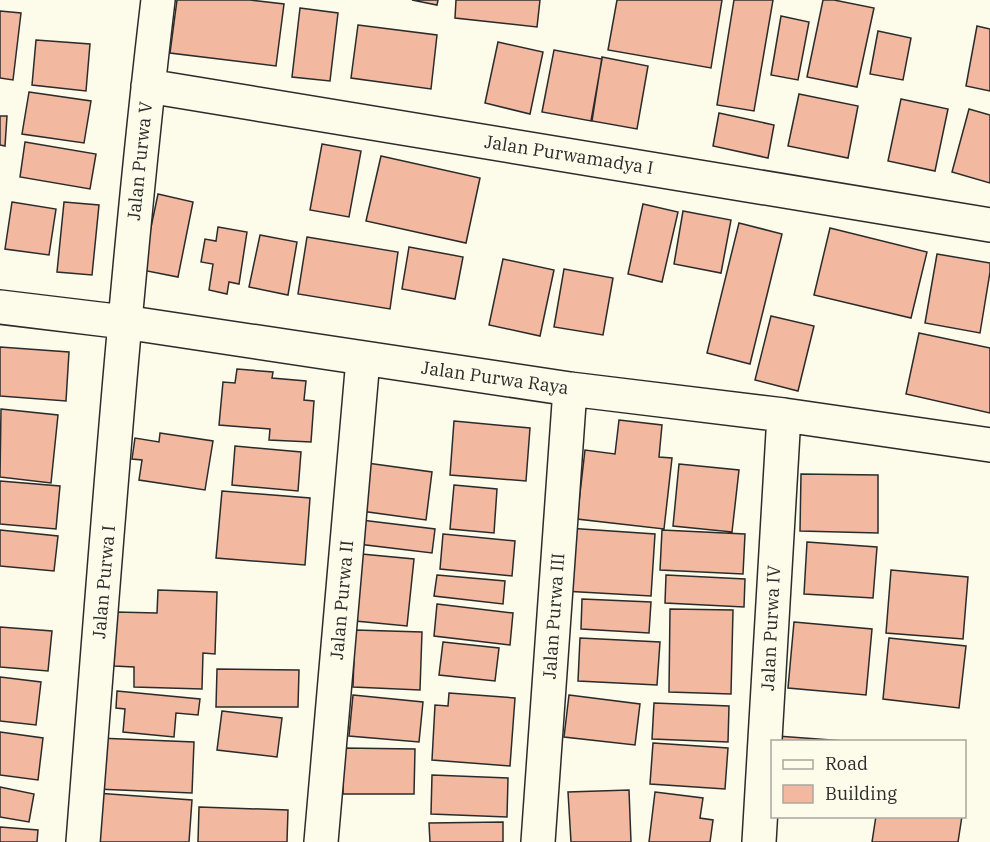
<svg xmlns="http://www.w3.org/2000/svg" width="990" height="842" font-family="'IBM Plex Serif',serif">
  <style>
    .building { fill: #f2b8a0; stroke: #2b2b2b; stroke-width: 1.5 }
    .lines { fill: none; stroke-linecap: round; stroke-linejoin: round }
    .minor-casing { stroke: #2b2b2b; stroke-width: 36 }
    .minor { stroke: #fdfbea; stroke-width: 33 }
    .labels { text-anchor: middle; stroke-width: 4.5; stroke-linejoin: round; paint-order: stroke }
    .street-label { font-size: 18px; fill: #2b2b2b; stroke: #fdfbea }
  </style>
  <rect width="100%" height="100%" fill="#fdfbea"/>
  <!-- building -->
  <path class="building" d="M177 0H250L284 4 276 66 170 53Z
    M412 0H438L437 5Z
    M456 0H540L537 27 455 18Z
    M617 0H722L711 68 608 50Z
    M734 0H773L754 111 717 105Z
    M823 0H834L874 8 857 87 807 77Z
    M300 8 338 13 330 81 292 77Z
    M0 11 21 13 13 80 0 78Z
    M781 16 809 22 798 80 771 75Z
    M358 25 437 35 431 89 351 78Z
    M977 26 990 29V91L966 86Z
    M878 31 911 38 903 80 870 74Z
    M36 40 90 44 86 91 32 85Z
    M498 42 543 52 530 114 485 103Z
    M554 50 602 59 591 121 542 112Z
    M602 57 648 66 637 129 592 121Z
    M29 92 91 101 84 143 22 134Z
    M799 94 858 106 848 158 788 146Z
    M901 99 948 109 935 171 888 161Z
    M969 109 990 115V183L952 172Z
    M719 113 774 125 768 158 713 146Z
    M0 116H7L5 146 0 145Z
    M25 142 96 154 90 189 20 177Z
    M322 144 361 151 349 217 310 210Z
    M381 156 480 178 466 243 366 221Z
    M158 194 193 202 178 277 142 270Z
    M12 202 56 209 49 255 5 249Z
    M64 202 99 205 92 275 57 272Z
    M643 204 678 212 662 282 628 274Z
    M683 211 731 220 721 273 674 264Z
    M739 223 782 234 750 364 707 353Z
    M218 227 247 232 239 284 229 282 227 294 209 290 213 264 201 262 205 239 216 241Z
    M830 228 927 252 911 318 814 295Z
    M260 235 297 242 288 295 249 287Z
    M307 237 398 252 390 309 298 294Z
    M409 247 463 257 455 299 402 289Z
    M937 254 990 263V272L980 333 925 323Z
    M503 259 554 270 540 336 489 325Z
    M564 269 613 278 603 335 554 327Z
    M771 316 814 326 798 391 755 380Z
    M919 333 990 348V413L906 394Z
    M0 347 69 352 66 401 0 396Z
    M237 369 273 372 272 378 306 381 304 400 314 401 311 442 269 440 270 429 219 425 223 382 235 383Z
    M1 409 58 415 51 483 0 477Z
    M619 420 662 425 659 457 672 458 664 529 577 519 585 450 615 454Z
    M454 421 530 428 526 481 450 475Z
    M160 433 213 441 205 490 139 480 142 460 132 459 135 438 159 442Z
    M235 446 301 452 298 491 232 485Z
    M367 463 432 472 426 520 361 511Z
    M679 464 739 470 732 532 673 526Z
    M801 474 878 475V533L800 531Z
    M0 481 60 486 56 529 0 524Z
    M454 485 497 489 494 533 450 529Z
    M222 491 310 498 305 565 216 558Z
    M361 520 435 529 432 553 358 544Z
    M567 528 655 534 651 596 563 591Z
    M0 530 58 536 54 571 0 566Z
    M662 530 745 534 743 574 660 570Z
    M443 534 515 541 512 576 440 569Z
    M807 542 877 547 873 598 804 594Z
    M351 553 414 559 407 626 345 620Z
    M891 570 968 577 963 639 886 633Z
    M437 575 505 581 503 604 434 596Z
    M666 575 745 579 744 607 665 603Z
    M158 590 217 592 215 654 203 653 202 689 134 687V667L114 666 116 612 157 613Z
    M582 599 651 602 649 633 581 629Z
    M437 604 513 613 510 645 434 636Z
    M670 609 733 610 731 694 669 692Z
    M794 622 872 629 866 695 788 688Z
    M0 627 52 631 48 671 0 667Z
    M355 630 422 632 420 690 353 687Z
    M580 638 660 642 657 685 578 681Z
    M889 638 966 646 959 708 883 699Z
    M443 642 499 648 495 681 439 675Z
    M217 669 299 670 298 707H216Z
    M0 677 41 682 36 725 0 721Z
    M117 691 200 699 198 715 176 713 174 737 123 732 125 709 116 708Z
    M449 693 515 698 510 766 432 760 435 705 448 706Z
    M353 695 423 702 419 742 349 736Z
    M569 695 640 704 635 745 564 737Z
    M654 703 729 706 728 742 652 739Z
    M222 711 282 718 277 757 217 750Z
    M0 732 43 738 38 780 0 775Z
    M777 736 859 742H776Z
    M98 738 194 742 192 793 96 789Z
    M653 743 728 748 725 789 650 784Z
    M343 748 415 749 414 794H343Z
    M432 775 508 778 507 817 431 814Z
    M0 787 34 794 29 822 0 817Z
    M629 790 631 842H571L568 792Z
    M655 792 703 798 700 818 713 820 710 842H649Z
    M96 793 192 800 189 842H92Z
    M199 807 288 810 287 842H198Z
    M876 816H962L958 842H872Z
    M503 822V842H430L429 823Z
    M0 827 38 830 37 842H0Z"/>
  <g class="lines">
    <!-- minor casing -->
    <g class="minor-casing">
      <path id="minor" d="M148 86 990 225
        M0 307 124 322 570 389 784 415 990 445
        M83 842C105 561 125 280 158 0
        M321 842 363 359
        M538 842 570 389
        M759 842 784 415"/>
    </g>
    <!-- minor -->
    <use href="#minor" class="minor"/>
  </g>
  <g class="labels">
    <!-- street labels -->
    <g class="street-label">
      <text transform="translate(569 155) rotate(9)" y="6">Jalan Purwamadya I</text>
      <text transform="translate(140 161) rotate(-84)" y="6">Jalan Purwa V</text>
      <text transform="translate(495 378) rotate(8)" y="6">Jalan Purwa Raya</text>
      <text transform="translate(104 582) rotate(-85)" y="6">Jalan Purwa I</text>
      <text transform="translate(342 600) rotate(-85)" y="6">Jalan Purwa II</text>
      <text transform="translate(554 616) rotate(-86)" y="6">Jalan Purwa III</text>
      <text transform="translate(771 628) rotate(-87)" y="6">Jalan Purwa IV</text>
    </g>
  </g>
  <!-- legend -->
  <rect x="771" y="740" width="195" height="78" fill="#fdfbea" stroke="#a9a89e" stroke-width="1.5"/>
  <rect x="783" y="760" width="30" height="9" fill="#fdfbea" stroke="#a9a89e" stroke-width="1.5"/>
  <text x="825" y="770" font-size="18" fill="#2b2b2b">Road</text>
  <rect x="783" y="785" width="30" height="18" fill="#f2b8a0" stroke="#a9a89e" stroke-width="1.5"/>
  <text x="825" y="800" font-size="18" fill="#2b2b2b">Building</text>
</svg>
